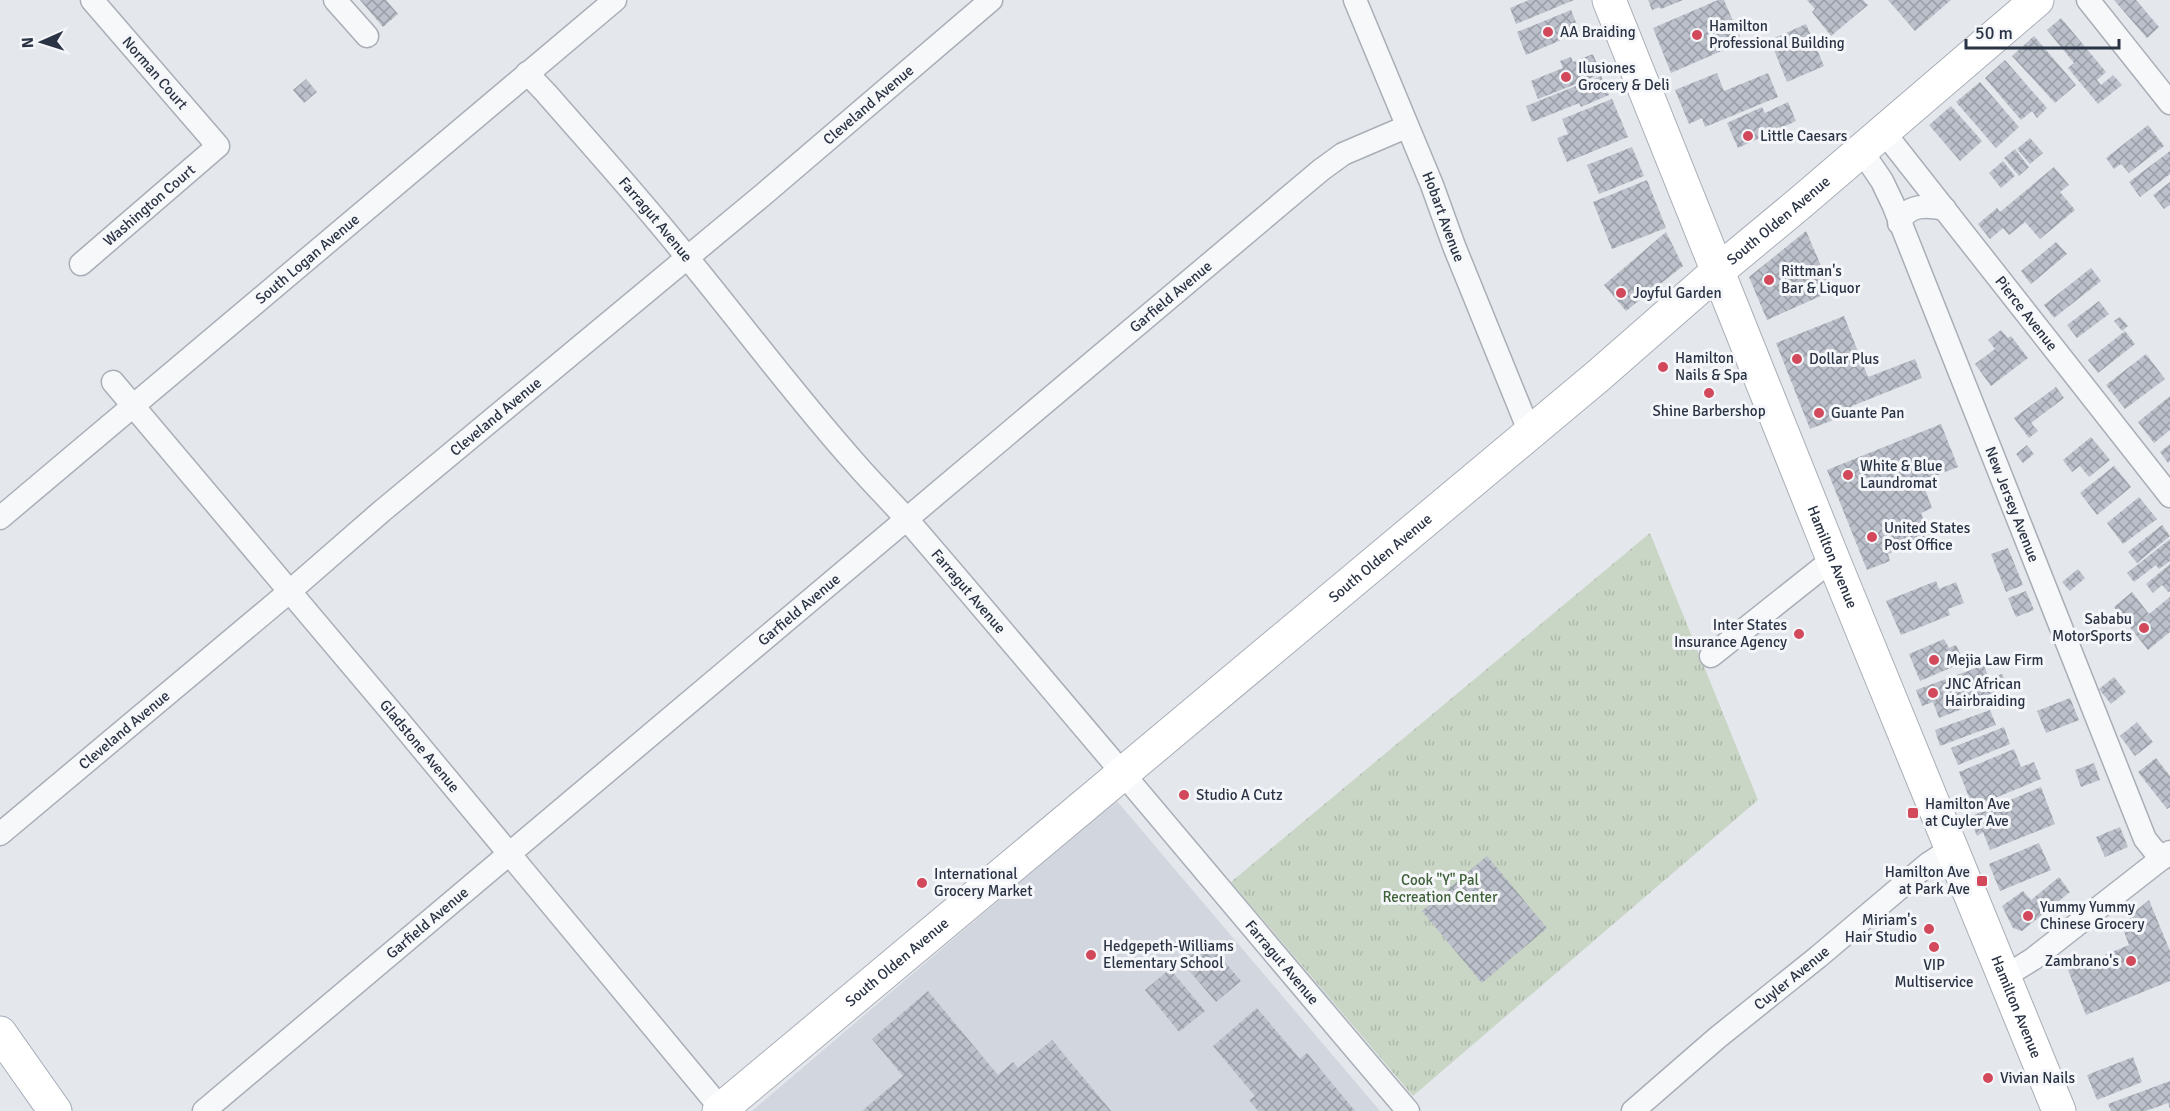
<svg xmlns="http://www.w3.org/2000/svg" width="2170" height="1111" font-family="Signika,sans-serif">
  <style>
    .built { fill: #d2d6de }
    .park { fill: url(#park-tufts) }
    .building { fill: url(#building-cross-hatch) }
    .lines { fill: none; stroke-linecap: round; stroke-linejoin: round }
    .minor-casing { stroke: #a9aeb7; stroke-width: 25 }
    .secondary-casing { stroke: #a9aeb7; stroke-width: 35 }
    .primary-casing { stroke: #a3abb8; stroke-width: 35 }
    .minor { stroke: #f7f8fa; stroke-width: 22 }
    .secondary { stroke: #fff; stroke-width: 33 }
    .primary { stroke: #fff; stroke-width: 33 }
    .poi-dot { fill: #d1495b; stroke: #f4f6f9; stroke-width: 2 }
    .labels { text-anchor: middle; stroke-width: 6; stroke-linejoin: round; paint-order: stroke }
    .poi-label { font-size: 15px; fill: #2b3445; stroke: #f4f6f9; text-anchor: start }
    .street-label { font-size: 15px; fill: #2b3445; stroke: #f4f6f9 }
    .park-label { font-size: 15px; fill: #3f6138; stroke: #f4f6f9 }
  </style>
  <defs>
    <pattern id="park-tufts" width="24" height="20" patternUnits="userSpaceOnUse" patternTransform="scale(1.5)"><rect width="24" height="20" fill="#c9d6c5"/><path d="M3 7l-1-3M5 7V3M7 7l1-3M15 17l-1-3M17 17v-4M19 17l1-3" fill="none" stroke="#adb8ab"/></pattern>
    <pattern id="building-cross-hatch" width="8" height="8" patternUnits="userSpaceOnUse" patternTransform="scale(1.5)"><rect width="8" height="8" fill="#bbc0ca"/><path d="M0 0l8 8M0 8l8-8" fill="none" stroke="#989da6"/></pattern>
  </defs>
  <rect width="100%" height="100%" fill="#e4e7ec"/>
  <!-- built -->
  <path class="built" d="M1116 800 1380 1111H752Z"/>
  <!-- park -->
  <path class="park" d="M1650 533 1758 800 1413 1096 1231 882Z"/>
  <!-- building -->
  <path class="building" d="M360 0H386L398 14 383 27Z
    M1529 0H1574L1516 24 1510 8Z
    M1648 0H1683L1661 9 1660 7 1652 10Z
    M1718 0H1724L1742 42 1671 73 1653 28Z
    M1807 0H1863L1868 5 1831 36 1812 12 1815 9Z
    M1888 0H1951L1915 31Z
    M2114 0H2136L2159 27 2147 38Z
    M1571 10 1580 32 1526 55 1517 32Z
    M2061 18 2106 72 2097 80 2101 85 2113 75 2122 85 2098 104 2068 68 2074 63 2047 30Z
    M1806 24 1824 66 1787 82 1770 40Z
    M2034 36 2076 85 2055 103 2012 56Z
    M1593 54 1601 74 1538 99 1531 81 1563 68 1560 61 1571 57 1573 62Z
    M2005 60 2047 108 2037 118 2032 111 2021 120 1985 78Z
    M1717 73 1724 91 1768 73 1778 97 1705 127 1702 118 1689 124 1675 90Z
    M1601 76 1609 95 1581 107 1579 103 1532 122 1526 106Z
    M306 79 317 92 304 103 293 90Z
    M1980 82 2019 127 1996 148 1956 102Z
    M1612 99 1628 137 1567 162 1557 138 1568 134 1562 119Z
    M1788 102 1796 121 1738 148 1727 123 1762 107 1765 113Z
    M1951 106 1982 141 1960 161 1929 125Z
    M2148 125 2164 146 2129 173 2121 164 2114 169 2106 158Z
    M2030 138 2043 153 2030 164 2017 149Z
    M1632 147 1644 176 1599 194 1587 165Z
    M2015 149 2029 167 2019 176 2004 158Z
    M2170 151V174L2140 197 2129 182Z
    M2003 161 2015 176 2001 188 1989 173Z
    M2054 167 2069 185 2060 192 2075 210 2040 239 2025 222 2009 235 2003 228 1990 239 1978 224 1997 208 2000 212Z
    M1647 180 1666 228 1612 249 1593 202Z
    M2170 182V205L2164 209 2153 195Z
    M1806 231 1832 291 1767 320 1749 277Z
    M1666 232 1683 266 1626 311 1604 285Z
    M2056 242 2067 254 2031 284 2021 271Z
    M2091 268 2101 281 2054 318 2044 305Z
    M2099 301 2109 314 2077 338 2067 325Z
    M1844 316 1868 377 1915 359 1922 378 1852 406 1854 412 1810 429 1776 343Z
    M2120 317 2128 326 2122 331 2114 321Z
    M2001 330 2008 338 2011 336 2028 358 1991 386 1975 364 1995 349 1988 340Z
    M2125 331 2135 344 2098 373 2088 360Z
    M2146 354 2165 379 2125 409 2106 385Z
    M2056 387 2064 398 2031 423 2038 431 2029 438 2014 418Z
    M2170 396V430L2154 443 2138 422Z
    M1941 424 1958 467 1922 481 1932 508 1921 513 1931 537 1888 554 1890 561 1867 570 1827 470Z
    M2091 437 2110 460 2089 477 2080 466 2072 472 2063 460Z
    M2170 444V461L2168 463 2160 452Z
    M2027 445 2034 454 2023 463 2016 454Z
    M2114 466 2131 487 2097 515 2080 493Z
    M2139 497 2157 519 2123 544 2107 523Z
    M2162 525 2170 536 2137 563 2128 552Z
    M2170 539V561L2159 569 2156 565 2134 582 2127 573Z
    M2008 548 2023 585 2006 592 1991 554Z
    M2170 564V591L2168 592 2162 585 2153 593 2146 584Z
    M2078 569 2085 578 2070 591 2062 582Z
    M1936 581 1939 589 1956 582 1964 603 1948 609 1950 615 1901 635 1886 601Z
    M2026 591 2034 610 2016 617 2008 598Z
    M2132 592 2149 614 2170 597V632L2148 650 2114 607Z
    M1944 639 1949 648 1956 645 1964 662 1920 681 1909 654Z
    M1984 665 1989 679 2002 674 2008 687 1974 700 1975 704 1939 718 1933 702 1922 706 1916 690Z
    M2114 677 2126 692 2111 704 2099 689Z
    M2070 698 2079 720 2046 733 2037 711Z
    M1990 710 1996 725 1940 746 1935 730Z
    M2137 722 2153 742 2135 756 2120 736Z
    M2004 727 2010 744 1958 765 1951 748Z
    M2014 749 2021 767 2034 762 2041 779 1973 807 1959 772Z
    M2156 758 2170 776V807L2167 809 2138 772Z
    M2094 763 2100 780 2081 787 2075 770Z
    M2041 787 2055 824 1990 850 1983 832 1977 836 1969 817Z
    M2120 827 2128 847 2105 857 2096 837Z
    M2039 843 2051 870 2000 891 1989 864Z
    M1487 856 1547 928 1482 983 1422 911Z
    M2059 877 2070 892 2022 931 2013 928 2002 906 2023 891 2031 900Z
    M2149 900 2170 951V981L2086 1015 2068 970 2129 945 2121 923Z
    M1205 939 1241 981 1216 1002 1180 960Z
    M1170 969 1205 1011 1179 1032 1145 990Z
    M928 991 998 1075 1013 1062 1018 1068 1052 1040 1111 1111H862L903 1076 872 1039Z
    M1257 1008 1300 1059 1307 1053 1355 1111H1258L1249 1100 1255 1096 1213 1046Z
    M2133 1057 2142 1082 2097 1100 2087 1075Z
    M2170 1081V1109L2168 1103 2146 1111H2111L2108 1104Z"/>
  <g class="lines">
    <!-- minor casing -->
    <g class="minor-casing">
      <g id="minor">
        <path d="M335 0 367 36"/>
        <path id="s1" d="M1355 0 1432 185 1454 246 1530 433"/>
        <path d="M2088 0 2170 103"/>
        <path id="s2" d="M527 73 546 93C594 148 644 203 690 261 745 328 797 398 855 463 873 484 892 502 910 523 1077 717 1241 915 1408 1111"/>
        <path id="s3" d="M1883 131 2170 496"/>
        <path id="s4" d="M1861 150 1882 181 1893 204 2145 839 2153 849 2163 858"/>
        <path d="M1899 223C1908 204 1926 205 1945 209"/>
        <path id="s5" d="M81 264 218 146 92 0"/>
        <path id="s6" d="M113 382 399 721 723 1111"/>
        <path id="s7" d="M0 518 615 0"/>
        <path d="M1711 656 1833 559"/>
        <path id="s8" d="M0 834 289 592 382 511 764 194 991 0"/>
        <path d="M2004 977 2033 959 2170 852"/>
        <path id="s9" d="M204 1111 1321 170 1343 154 1406 127"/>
        <path id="s10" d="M1633 1111 1717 1038 1818 957 1928 864 1951 849"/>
      </g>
    </g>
    <!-- secondary casing -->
    <g class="secondary-casing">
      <g id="secondary">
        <path id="s11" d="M1609 0 1833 559 2059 1111"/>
        <path id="s12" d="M719 1111 1598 376 1718 271 1800 203 2037 0"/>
      </g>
    </g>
    <!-- primary casing -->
    <g class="primary-casing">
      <path id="primary" d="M0 1033 55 1111"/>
    </g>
    <!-- minor -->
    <use href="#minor" class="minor"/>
    <!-- secondary -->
    <use href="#secondary" class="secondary"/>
    <!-- primary -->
    <use href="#primary" class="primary"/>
  </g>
  <!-- markers -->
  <g class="poi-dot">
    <circle cx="1548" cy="32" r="6"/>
    <circle cx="1697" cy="35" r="6"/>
    <circle cx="1566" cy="77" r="6"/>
    <circle cx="1748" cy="136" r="6"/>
    <circle cx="1769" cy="280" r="6"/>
    <circle cx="1621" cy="293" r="6"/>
    <circle cx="1797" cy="359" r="6"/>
    <circle cx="1663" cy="367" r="6"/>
    <circle cx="1709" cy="393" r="6"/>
    <circle cx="1819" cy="413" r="6"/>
    <circle cx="1848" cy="475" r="6"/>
    <circle cx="1872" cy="537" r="6"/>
    <circle cx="2144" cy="628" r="6"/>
    <circle cx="1799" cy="634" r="6"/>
    <circle cx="1934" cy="660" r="6"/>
    <circle cx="1933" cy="693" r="6"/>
    <circle cx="1184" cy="795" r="6"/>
    <rect x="1907" y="807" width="12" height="12" rx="3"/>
    <rect x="1976" y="875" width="12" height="12" rx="3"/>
    <circle cx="922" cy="883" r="6"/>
    <circle cx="2028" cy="916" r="6"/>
    <circle cx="1929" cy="929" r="6"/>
    <circle cx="1934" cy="947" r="6"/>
    <circle cx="1091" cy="955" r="6"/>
    <circle cx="2131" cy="961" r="6"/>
    <circle cx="1988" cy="1078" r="6"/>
  </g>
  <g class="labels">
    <!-- poi labels -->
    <g class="poi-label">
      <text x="1709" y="31">Hamilton<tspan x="1709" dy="17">Professional Building</tspan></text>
      <text x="1560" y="37">AA Braiding</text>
      <text x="1578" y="73">Ilusiones<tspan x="1578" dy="17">Grocery &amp; Deli</tspan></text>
      <text x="1760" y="141">Little Caesars</text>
      <text x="1781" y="276">Rittman's<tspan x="1781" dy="17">Bar &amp; Liquor</tspan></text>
      <text x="1633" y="298">Joyful Garden</text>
      <text x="1675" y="363">Hamilton<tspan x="1675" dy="17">Nails &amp; Spa</tspan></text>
      <text x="1809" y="364">Dollar Plus</text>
      <text x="1709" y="416" text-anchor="middle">Shine Barbershop</text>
      <text x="1831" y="418">Guante Pan</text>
      <text x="1860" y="471">White &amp; Blue<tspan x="1860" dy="17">Laundromat</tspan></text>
      <text x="1884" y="533">United States<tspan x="1884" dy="17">Post Office</tspan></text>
      <text x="2132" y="624" text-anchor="end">Sababu<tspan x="2132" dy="17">MotorSports</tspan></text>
      <text x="1787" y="630" text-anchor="end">Inter States<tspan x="1787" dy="17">Insurance Agency</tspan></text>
      <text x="1946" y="665">Mejia Law Firm</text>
      <text x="1945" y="689">JNC African<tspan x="1945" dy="17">Hairbraiding</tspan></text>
      <text x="1196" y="800">Studio A Cutz</text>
      <text x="1925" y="809">Hamilton Ave<tspan x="1925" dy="17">at Cuyler Ave</tspan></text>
      <text x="1970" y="877" text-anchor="end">Hamilton Ave<tspan x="1970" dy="17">at Park Ave</tspan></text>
      <text x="934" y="879">International<tspan x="934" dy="17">Grocery Market</tspan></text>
      <text x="2040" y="912">Yummy Yummy<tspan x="2040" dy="17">Chinese Grocery</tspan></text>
      <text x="1917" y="925" text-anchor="end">Miriam's<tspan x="1917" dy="17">Hair Studio</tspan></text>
      <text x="1103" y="951">Hedgepeth-Williams<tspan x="1103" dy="17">Elementary School</tspan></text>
      <text x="2119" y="966" text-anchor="end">Zambrano's</text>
      <text x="1934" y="970" text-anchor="middle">VIP<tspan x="1934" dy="17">Multiservice</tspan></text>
      <text x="2000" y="1083">Vivian Nails</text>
    </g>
    <!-- street labels -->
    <g class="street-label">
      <text transform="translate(155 73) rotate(49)" y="5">Norman Court</text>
      <text dy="5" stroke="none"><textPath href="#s8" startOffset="1134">Cleveland Avenue</textPath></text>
      <text dy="5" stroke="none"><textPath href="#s5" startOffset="90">Washington Court</textPath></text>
      <text dy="5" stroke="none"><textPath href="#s1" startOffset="234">Hobart Avenue</textPath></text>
      <text dy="5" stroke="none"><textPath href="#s2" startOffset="195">Farragut Avenue</textPath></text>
      <text dy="5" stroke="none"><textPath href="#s12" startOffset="1384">South Olden Avenue</textPath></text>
      <text dy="5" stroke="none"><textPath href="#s7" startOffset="402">South Logan Avenue</textPath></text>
      <text dy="5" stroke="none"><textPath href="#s9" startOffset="1264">Garfield Avenue</textPath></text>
      <text dy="5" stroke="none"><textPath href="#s3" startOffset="232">Pierce Avenue</textPath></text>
      <text dy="5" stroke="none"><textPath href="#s8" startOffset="648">Cleveland Avenue</textPath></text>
      <text dy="5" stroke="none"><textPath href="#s4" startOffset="386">New Jersey Avenue</textPath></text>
      <text dy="5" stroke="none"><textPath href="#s11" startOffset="600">Hamilton Avenue</textPath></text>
      <text dy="5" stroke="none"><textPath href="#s12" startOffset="862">South Olden Avenue</textPath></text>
      <text dy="5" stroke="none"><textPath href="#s2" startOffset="681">Farragut Avenue</textPath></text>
      <text dy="5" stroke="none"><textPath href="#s9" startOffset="778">Garfield Avenue</textPath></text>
      <text dy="5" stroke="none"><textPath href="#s8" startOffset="162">Cleveland Avenue</textPath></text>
      <text dy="5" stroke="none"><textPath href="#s6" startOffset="476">Gladstone Avenue</textPath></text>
      <text dy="5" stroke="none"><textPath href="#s9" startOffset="292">Garfield Avenue</textPath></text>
      <text dy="5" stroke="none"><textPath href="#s12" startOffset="232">South Olden Avenue</textPath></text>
      <text dy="5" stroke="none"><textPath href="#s2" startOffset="1167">Farragut Avenue</textPath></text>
      <text dy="5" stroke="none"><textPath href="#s10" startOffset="207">Cuyler Avenue</textPath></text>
      <text dy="5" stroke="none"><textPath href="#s11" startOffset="1086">Hamilton Avenue</textPath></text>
    </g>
    <!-- park labels -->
    <g class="park-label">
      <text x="1440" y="885">Cook "Y" Pal<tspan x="1440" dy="17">Recreation Center</tspan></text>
    </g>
  </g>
  <!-- north arrow -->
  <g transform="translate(42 42) rotate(267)" stroke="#f4f6f9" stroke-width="4.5" paint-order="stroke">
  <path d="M0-4.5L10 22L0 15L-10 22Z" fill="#2b3445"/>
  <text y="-9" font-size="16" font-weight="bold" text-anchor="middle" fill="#2b3445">N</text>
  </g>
  <!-- scale -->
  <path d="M1966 39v9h153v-9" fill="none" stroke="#2b3445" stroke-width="3"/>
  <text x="1975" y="39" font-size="18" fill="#2b3445" stroke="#f4f6f9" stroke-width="4.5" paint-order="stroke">50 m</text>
</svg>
